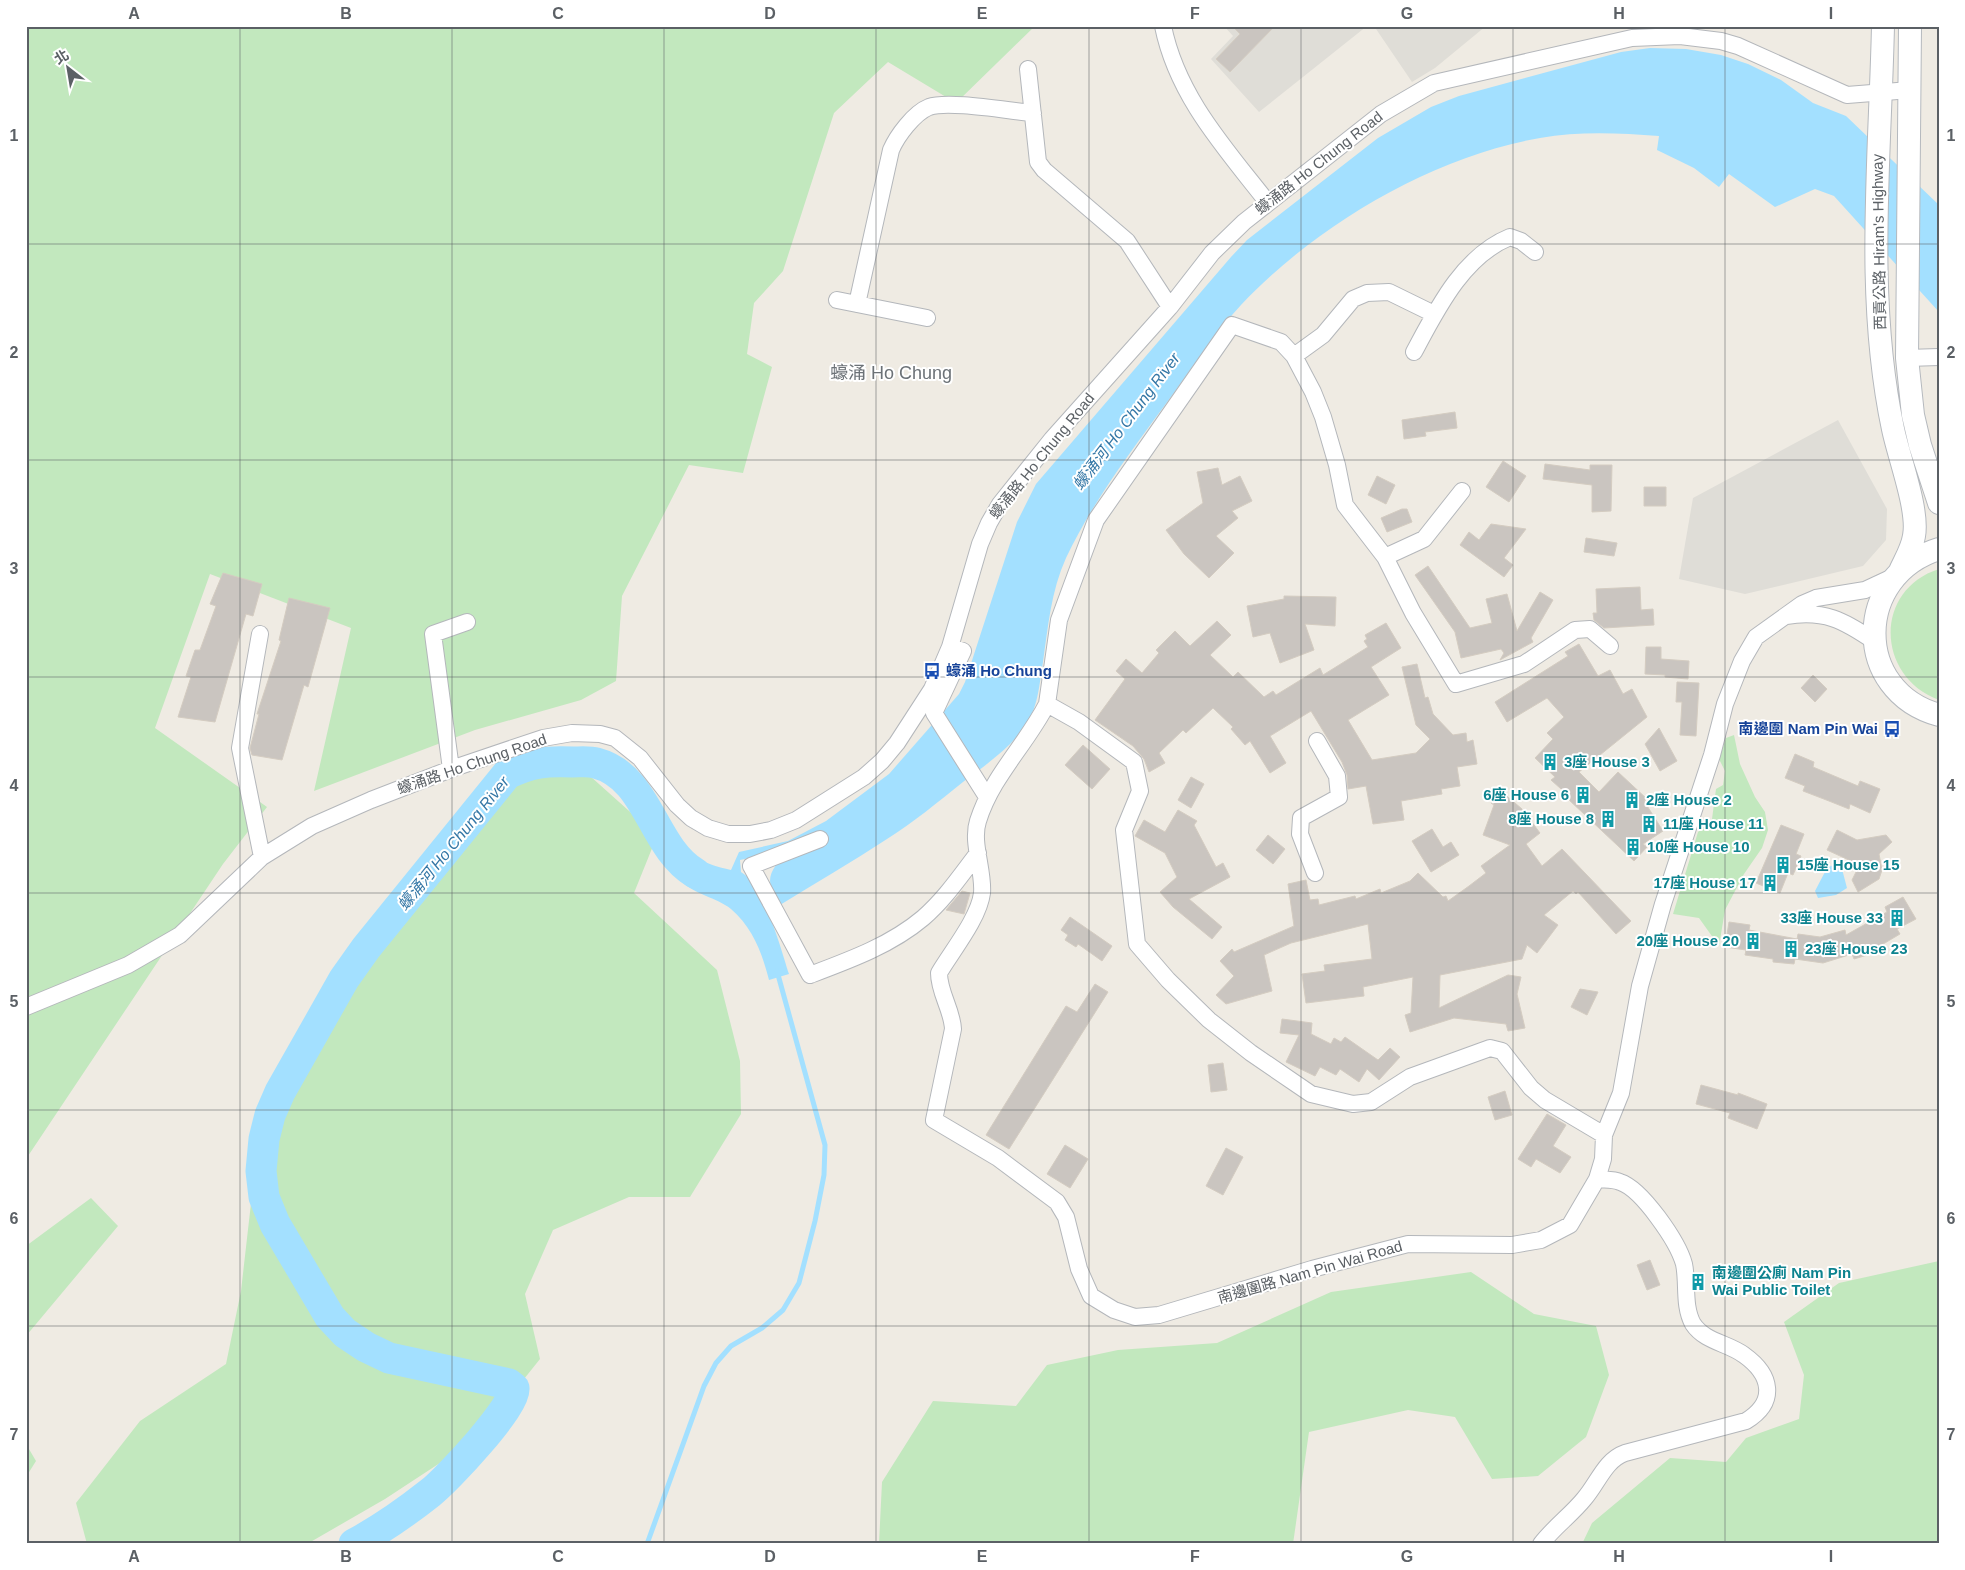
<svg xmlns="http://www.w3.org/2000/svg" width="1965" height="1570" font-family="Helvetica,'Noto Sans TC',sans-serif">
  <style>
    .industrial { fill: #dfddd7 }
    .green { fill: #c2e8be }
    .water { fill: #a3e0ff }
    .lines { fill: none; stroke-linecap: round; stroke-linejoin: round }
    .stream { stroke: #a3e0ff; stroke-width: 5 }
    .river { stroke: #a3e0ff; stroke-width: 31 }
    .building { fill: #cac5c0; stroke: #d4ccc1 }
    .minor-casing { stroke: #b4b7bb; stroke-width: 18 }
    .secondary-casing { stroke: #b5b9be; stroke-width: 24 }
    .minor { stroke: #fff; stroke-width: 16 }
    .secondary { stroke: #fff; stroke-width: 22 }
    .grid { fill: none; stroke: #5b6065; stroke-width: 1; stroke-opacity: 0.55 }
    .labels { text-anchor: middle; stroke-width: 4; stroke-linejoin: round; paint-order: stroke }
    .street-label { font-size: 15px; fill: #5b6065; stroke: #fff }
    .transit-label { font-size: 15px; font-weight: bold; fill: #164399; stroke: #fff; text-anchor: start }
    .culture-label { font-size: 15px; font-weight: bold; fill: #0d838f; stroke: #fff; text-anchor: start }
    .water-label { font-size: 16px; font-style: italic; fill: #3477a6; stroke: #fff }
    .quarter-label { font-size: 18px; fill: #6c7277; stroke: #fff }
    .neatline { fill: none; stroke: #5b6065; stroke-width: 2 }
    .grid-label { font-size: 16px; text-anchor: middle; font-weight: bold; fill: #5b6065 }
  </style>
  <rect width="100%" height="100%" fill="#efebe3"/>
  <!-- industrial -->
  <path class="industrial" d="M1224 26H1367L1259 112 1211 59 1233 36Z
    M1374 26H1486L1435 68 1412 82Z
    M1838 420 1887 509 1886 540 1863 566 1745 594 1679 579 1693 498Z"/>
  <!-- green -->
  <path class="green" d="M26 26H1035L956 103 888 62 834 113 783 271 754 303 747 354 772 367 743 473 689 465 622 596 616 681 581 700 475 730 314 791 351 628 210 574 155 728 267 807 223 864 26 1159Z
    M1939 569V700C1876 677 1873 590 1939 569Z
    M1734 735 1740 764 1755 797 1765 812 1768 830 1762 848 1744 874 1725 910 1719 946 1699 918 1673 914 1698 832 1712 819 1716 789 1723 785 1725 771 1719 759 1726 738Z
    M580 767 657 836 634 893 717 970 740 1061 741 1114 690 1197H629L553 1230 525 1294 540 1359 475 1440 385 1499 307 1544H87L76 1503 140 1421 226 1364 241 1291 263 1098 347 954 446 837 493 773Z
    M91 1198 118 1226 26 1336V1246Z
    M1939 1261V1544H1582L1592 1523 1670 1458 1726 1462 1746 1438 1799 1419 1804 1375 1784 1322 1839 1283Z
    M1471 1272 1534 1314 1596 1326 1609 1375 1586 1437 1538 1476 1492 1479 1455 1417 1408 1410 1309 1432 1293 1544H879L882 1482 933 1401 1016 1406 1047 1365 1118 1350 1217 1343 1331 1292Z
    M26 1444 36 1461 26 1477Z"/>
  <!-- water -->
  <path class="water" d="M1650 48 1686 49 1721 55 1748 64 1781 80 1813 103 1846 116 1939 205V312L1834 196 1815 189 1775 207 1729 174 1719 187 1694 168 1657 150 1659 136C1619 133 1579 131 1540 138 1433 156 1315 226 1241 305 1213 335 1190 371 1165 405 1129 454 1092 503 1066 558 1051 591 1048 627 1043 662 1039 686 1038 709 1024 728 1008 750 984 766 963 782 938 802 914 822 887 839 852 862 815 883 780 905 771 890 765 880 776 865L754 857 740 860 741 872C764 885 781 949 789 974L769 980C762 953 753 928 731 909 716 897 695 895 681 881 671 872 665 860 659 849L672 838C692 857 704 864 731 870L739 852 788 841 826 821 889 774 959 694 965 682 1017 522 1036 484 1231 257 1247 240 1378 138 1431 107 1459 96 1621 52Z
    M1833 865 1842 869 1847 888 1836 895 1818 898 1815 891 1827 868Z"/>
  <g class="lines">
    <!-- stream -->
    <path class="stream" d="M647 1544 704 1386 716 1363 731 1346 762 1328 783 1310 799 1283 815 1221 824 1175 825 1145 777 971"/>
    <!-- river -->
    <path class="river" d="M354 1544C380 1530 406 1512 430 1493 446 1481 518 1404 514 1388L509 1384 389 1358 366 1347 345 1333 330 1317 275 1224 264 1197 261 1171 264 1139 270 1115 280 1092 344 979 366 948 507 774C532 762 545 761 573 762 580 762 589 761 596 763 649 777 651 846 695 873"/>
  </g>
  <!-- building -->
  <path class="building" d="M1232 26H1275L1230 72 1216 59 1240 34Z
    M1455 412 1457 428 1425 432 1426 436 1404 439 1402 420Z
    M1503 461 1526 476 1509 502 1486 487Z
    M1545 464 1590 470V465H1612L1611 511 1592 512V485L1543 479Z
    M1218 468 1222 485 1240 476 1252 501 1232 511 1238 518 1216 536 1234 553 1209 578 1184 554 1166 530 1203 503 1197 472Z
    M1377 476 1395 485 1386 504 1368 495Z
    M1644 487H1666V506H1644Z
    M1402 509H1407L1412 522 1387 532 1381 518Z
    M1491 524 1526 529 1504 558 1513 565 1504 577 1460 545 1469 532 1479 540Z
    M1586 538 1617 543 1614 556 1584 552Z
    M1428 566 1470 628 1492 623 1486 599 1507 594 1517 631 1540 592 1553 600 1531 638 1533 642 1500 660 1504 653 1501 649 1461 658 1455 632 1415 575Z
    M223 573 262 584 253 616 246 614 215 722 178 717 191 677 186 676 195 650H200L216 606 210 604Z
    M1640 587 1641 610 1653 609 1654 625 1604 628 1594 620 1593 613H1597L1596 589Z
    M1284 596 1336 597 1335 626 1305 624 1314 650 1280 663 1270 633 1253 637 1247 606 1284 599Z
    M289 598 330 608 308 687 304 685 282 760 252 755 250 748 259 714H257L281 641 279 640Z
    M1217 621 1231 635 1210 655 1233 677 1238 672 1264 697 1273 691 1276 695 1320 668 1323 675 1368 647 1364 641 1367 639 1365 635 1386 623 1401 648 1371 667 1389 695 1348 720 1372 760 1416 753 1430 739 1416 725 1402 667 1417 664 1425 698 1428 697 1433 714 1453 735 1466 733 1467 742 1473 740 1477 764 1457 767 1460 786 1441 789 1442 794 1401 801 1404 820 1373 824 1366 786 1348 789 1347 775 1342 762 1311 711 1270 736 1286 763 1270 773 1250 741 1245 745 1231 729 1233 727 1213 708 1186 733 1183 730 1159 753 1165 763 1149 772 1144 759 1133 746 1095 720 1125 679 1116 671 1126 659 1142 673 1159 653 1156 650 1175 631 1190 646Z
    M1579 644 1598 676 1610 670 1623 694 1632 689 1647 717 1579 772 1599 792 1618 772 1647 799 1644 801 1663 831 1643 844 1647 847 1634 861 1568 799 1570 797 1551 780 1555 777 1535 758 1553 739 1547 733 1564 717 1547 698 1507 722 1495 702 1568 656 1565 652Z
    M1646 647H1661V659L1689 661 1688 679 1665 677V675L1645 674Z
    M1813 675 1827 689 1815 702 1801 688Z
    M1677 682 1699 683 1696 736 1680 735 1682 702H1676Z
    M1659 728 1677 761 1660 771 1645 744Z
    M1083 745 1110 769 1092 789 1065 765Z
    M1795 754 1814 762 1813 767 1839 778 1858 786 1860 781 1880 789 1870 813 1850 804 1849 809 1829 801 1803 791 1805 786 1785 778Z
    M1191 777 1204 784 1191 808 1178 800Z
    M1501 791 1522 809 1540 833 1526 844 1542 866 1562 849 1631 921 1616 934 1578 892 1576 894 1573 891 1544 915 1558 925 1537 953 1527 945 1522 959 1440 975 1439 1008 1508 975 1521 977 1517 994 1525 1028 1508 1031 1506 1024 1454 1018 1410 1032 1405 1015 1411 1013 1413 977 1363 987 1364 996 1306 1003 1302 974 1325 971 1324 965 1372 959 1368 924 1291 943 1264 955 1272 991 1226 1004 1216 995 1234 976 1220 961 1232 949 1234 952 1294 926 1288 884 1306 880 1310 900 1318 899 1319 905 1355 896 1356 899 1380 889 1381 893 1410 881 1418 873 1443 897 1446 896 1448 901 1469 886 1486 873 1481 866 1510 845 1483 835 1494 805 1491 803Z
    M1178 810 1197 821 1194 825 1216 867 1223 863 1230 877 1189 899 1222 927 1212 939 1173 907 1160 892 1177 877 1165 853 1135 836 1144 820 1165 832Z
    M1781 825 1804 834 1796 854 1801 856 1793 875 1788 873 1780 893 1756 883Z
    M1432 829 1443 847 1451 842 1459 855 1431 872 1412 841Z
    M1837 830 1857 840 1886 835 1892 842 1879 854 1882 870 1879 879 1858 892 1852 880 1856 872 1851 861 1827 850Z
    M1268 835 1285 849 1273 864 1256 850Z
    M962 891 970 893 964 914 946 910Z
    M1903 897 1916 919 1897 929 1900 934 1873 950 1874 953 1854 959 1852 954 1823 963 1795 959 1794 964 1773 962V959L1745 955 1746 950 1725 947 1729 922 1750 925 1749 930 1797 939 1798 934 1820 937 1845 930 1846 935 1887 912 1885 907Z
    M1070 917 1112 946 1102 961 1078 944 1076 947 1065 940 1068 935 1061 930Z
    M1095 984 1108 992 1009 1149 986 1135 1066 1006 1077 1012Z
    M1580 989 1598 992 1587 1015 1571 1007Z
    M1282 1019 1312 1023 1311 1034 1331 1044 1334 1038 1341 1042 1345 1037 1378 1060 1390 1048 1400 1057 1379 1080 1367 1069 1359 1082 1340 1069 1336 1075 1320 1067 1315 1076 1286 1062 1299 1035 1280 1033Z
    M1223 1063 1227 1090 1211 1092 1208 1065Z
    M1701 1085 1738 1095V1093L1767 1104 1757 1129 1728 1118 1730 1113 1696 1104Z
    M1505 1091 1512 1115 1495 1120 1488 1097Z
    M1547 1114 1566 1125 1553 1146 1571 1157 1560 1173 1536 1159 1531 1167 1518 1159Z
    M1065 1145 1088 1159 1070 1188 1047 1174Z
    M1226 1148 1243 1157 1223 1195 1206 1186Z
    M1650 1260 1660 1285 1647 1290 1637 1265Z"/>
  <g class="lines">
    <!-- minor casing -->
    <g class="minor-casing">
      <path id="minor" d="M1163 26C1177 96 1225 148 1268 203
        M1028 69 1038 162 1044 170 1127 241 1170 307
        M837 300 927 318
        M857 304 891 150C897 136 914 113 929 107 948 100 1009 111 1033 113
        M1414 352C1437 309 1463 256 1510 237L1521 241 1535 252
        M1294 356 1323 335 1353 299 1367 293 1389 292 1434 314
        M1907 358 1939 357
        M1385 557 1424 539 1462 491
        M1786 616C1825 610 1843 620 1874 641
        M260 634 240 748 262 857
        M950 647 963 651 934 713 987 797
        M1047 704 1059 620 1096 520 1232 325 1281 342 1294 356 1313 392 1323 417 1337 465 1345 505 1385 557 1413 613 1456 684 1524 664 1575 630 1590 629 1610 646
        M451 769 433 634 467 622
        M820 839 751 866 810 975C850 960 891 945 923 918 945 899 961 875 978 853
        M1315 873 1300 834 1301 818 1339 797 1337 776 1317 741
        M26 1007 128 965 180 935 262 857 312 826 371 800 451 769 543 738 572 733 600 734 615 738 640 758 677 805 691 818 708 828 728 834H750L771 830 796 820 864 777 882 761 897 743 932 689 950 647 980 544 989 523 1000 504 1052 439 1170 307 1212 253 1244 222 1381 114 1434 83 1632 38 1680 36 1721 41 1738 46 1847 95 1910 90
        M1604 1135 1545 1100 1531 1088 1502 1051 1490 1048 1410 1077 1371 1102 1353 1104 1311 1094 1251 1053 1209 1020 1168 980 1137 944 1124 830 1140 791 1134 762 1079 722 1047 704C1026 745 992 776 978 821 971 842 984 871 982 893 979 918 952 951 939 973 939 993 952 1009 953 1029L934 1120 998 1158 1057 1202 1066 1217 1079 1269 1091 1296 1114 1310 1135 1317 1159 1315 1312 1269 1408 1244 1512 1245 1541 1240 1570 1225 1597 1179 1603 1159 1604 1135 1621 1093 1640 986 1663 904 1712 755 1725 704 1742 661 1756 637 1802 604 1816 598 1865 590 1895 576
        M1541 1544C1554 1527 1571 1515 1584 1499 1598 1483 1605 1460 1625 1453L1746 1421C1777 1402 1772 1375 1744 1355 1728 1343 1705 1342 1693 1324 1683 1306 1688 1283 1684 1264 1678 1242 1642 1189 1620 1182 1613 1179 1604 1180 1597 1179"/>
    </g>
    <!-- secondary casing -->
    <g class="secondary-casing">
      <path id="secondary" d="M1883 26C1880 160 1865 297 1893 429 1899 458 1919 510 1914 536 1912 549 1905 560 1900 571
        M1910 26 1907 358 1913 415 1920 445 1939 503
        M1939 549C1854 575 1852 691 1939 715"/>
    </g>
    <!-- minor -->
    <use href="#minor" class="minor"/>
    <!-- secondary -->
    <use href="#secondary" class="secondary"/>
  </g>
  <!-- grid -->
  <path class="grid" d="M240 26V1544M452 26V1544M664 26V1544M876 26V1544M1089 26V1544M1301 26V1544M1513 26V1544M1725 26V1544M26 244H1939M26 460H1939M26 677H1939M26 893H1939M26 1110H1939M26 1326H1939"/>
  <!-- icons -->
  <defs>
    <g id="bus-bare" transform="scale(1.35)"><path d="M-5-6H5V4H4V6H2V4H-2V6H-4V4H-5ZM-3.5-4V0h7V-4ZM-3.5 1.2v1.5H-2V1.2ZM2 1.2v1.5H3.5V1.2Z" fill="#1a4fb4" stroke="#fff" stroke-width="2.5" paint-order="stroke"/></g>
    <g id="building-bare" transform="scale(1.35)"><path d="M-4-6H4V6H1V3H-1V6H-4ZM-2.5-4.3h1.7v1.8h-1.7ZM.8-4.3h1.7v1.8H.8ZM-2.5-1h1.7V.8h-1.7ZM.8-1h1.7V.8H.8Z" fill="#0f9aa8" stroke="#fff" stroke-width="2.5" paint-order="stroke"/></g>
  </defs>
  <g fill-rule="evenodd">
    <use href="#bus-bare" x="932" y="671"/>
    <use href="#bus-bare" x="1892" y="729"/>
    <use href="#building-bare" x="1550" y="762"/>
    <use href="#building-bare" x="1583" y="795"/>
    <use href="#building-bare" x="1632" y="800"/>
    <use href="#building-bare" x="1608" y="819"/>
    <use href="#building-bare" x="1649" y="824"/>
    <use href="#building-bare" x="1633" y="847"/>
    <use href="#building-bare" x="1783" y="865"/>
    <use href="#building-bare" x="1770" y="883"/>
    <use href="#building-bare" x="1897" y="918"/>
    <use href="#building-bare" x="1753" y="941"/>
    <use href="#building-bare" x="1791" y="949"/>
    <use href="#building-bare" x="1698" y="1282"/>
  </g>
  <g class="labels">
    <!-- street labels -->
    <g class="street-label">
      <text transform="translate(1319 163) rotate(-38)" y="5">蠔涌路 Ho Chung Road</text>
      <text transform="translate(1879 242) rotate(-91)" y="5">西貢公路 Hiram's Highway</text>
      <text transform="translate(1042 456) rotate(-51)" y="5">蠔涌路 Ho Chung Road</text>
      <text transform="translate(472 764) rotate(-19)" y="5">蠔涌路 Ho Chung Road</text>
      <text transform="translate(1310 1272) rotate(-16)" y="5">南邊圍路 Nam Pin Wai Road</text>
    </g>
    <!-- transit labels -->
    <g class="transit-label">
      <text x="946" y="676">蠔涌 Ho Chung</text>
      <text x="1878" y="734" text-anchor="end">南邊圍 Nam Pin Wai</text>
    </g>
    <!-- culture labels -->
    <g class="culture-label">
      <text x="1564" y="767">3座 House 3</text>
      <text x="1569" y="800" text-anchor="end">6座 House 6</text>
      <text x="1646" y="805">2座 House 2</text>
      <text x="1594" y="824" text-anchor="end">8座 House 8</text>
      <text x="1663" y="829">11座 House 11</text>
      <text x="1647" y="852">10座 House 10</text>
      <text x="1797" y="870">15座 House 15</text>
      <text x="1756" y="888" text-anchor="end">17座 House 17</text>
      <text x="1883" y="923" text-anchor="end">33座 House 33</text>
      <text x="1739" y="946" text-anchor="end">20座 House 20</text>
      <text x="1805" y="954">23座 House 23</text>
      <text x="1712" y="1278">南邊圍公廁 Nam Pin<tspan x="1712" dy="17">Wai Public Toilet</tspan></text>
    </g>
    <!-- water labels -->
    <g class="water-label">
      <text transform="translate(1126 421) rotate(-53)" y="6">蠔涌河 Ho Chung River</text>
      <text transform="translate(453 843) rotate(-51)" y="6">蠔涌河 Ho Chung River</text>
    </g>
    <!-- quarter labels -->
    <g class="quarter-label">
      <text x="891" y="379">蠔涌 Ho Chung</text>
    </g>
  </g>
  <!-- border -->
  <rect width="1965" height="1570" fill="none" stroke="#ffffff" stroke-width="55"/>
  <!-- north arrow -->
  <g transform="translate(68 68) rotate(329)" stroke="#ffffff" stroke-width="4" paint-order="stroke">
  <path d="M0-4L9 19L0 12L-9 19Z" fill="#5b6065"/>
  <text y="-8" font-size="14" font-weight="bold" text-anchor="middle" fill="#5b6065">北</text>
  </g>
  <rect x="28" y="28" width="1910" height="1514" class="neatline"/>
  <g class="grid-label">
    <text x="134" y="19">A</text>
    <text x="346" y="19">B</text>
    <text x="558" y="19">C</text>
    <text x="770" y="19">D</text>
    <text x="982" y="19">E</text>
    <text x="1195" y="19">F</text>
    <text x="1407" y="19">G</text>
    <text x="1619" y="19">H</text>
    <text x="1831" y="19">I</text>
    <text x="14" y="141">1</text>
    <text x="1951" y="141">1</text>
    <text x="14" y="358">2</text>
    <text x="1951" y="358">2</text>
    <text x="14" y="574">3</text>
    <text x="1951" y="574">3</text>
    <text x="14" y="791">4</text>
    <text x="1951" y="791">4</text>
    <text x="14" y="1007">5</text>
    <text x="1951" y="1007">5</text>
    <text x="14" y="1224">6</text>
    <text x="1951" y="1224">6</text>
    <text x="14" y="1440">7</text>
    <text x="1951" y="1440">7</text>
    <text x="134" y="1562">A</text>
    <text x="346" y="1562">B</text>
    <text x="558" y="1562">C</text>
    <text x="770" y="1562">D</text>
    <text x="982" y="1562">E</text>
    <text x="1195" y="1562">F</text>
    <text x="1407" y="1562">G</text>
    <text x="1619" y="1562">H</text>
    <text x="1831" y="1562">I</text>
  </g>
</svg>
